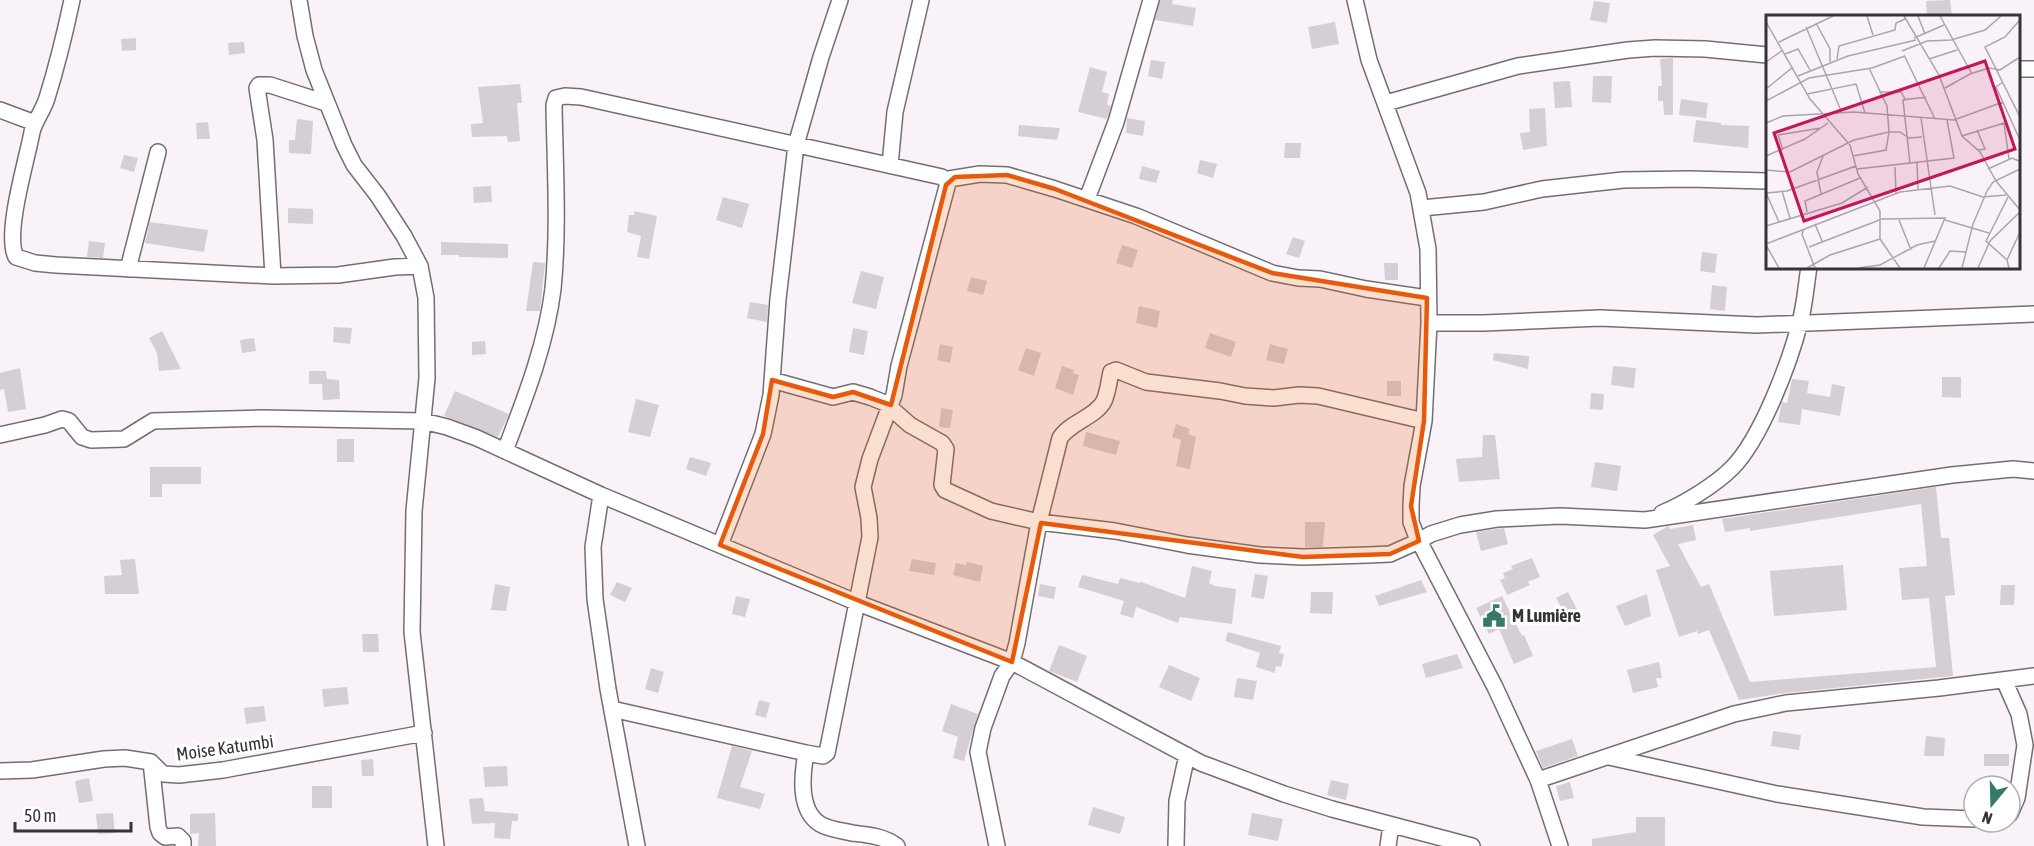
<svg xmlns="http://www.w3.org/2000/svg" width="2034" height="846" font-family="'Asap Condensed',sans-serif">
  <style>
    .building { fill: #d5ced5 }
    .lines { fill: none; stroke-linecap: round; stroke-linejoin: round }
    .minor-casing { stroke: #746e73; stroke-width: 18 }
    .minor { stroke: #fff; stroke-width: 15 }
    .marked { fill: #e8590c; fill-opacity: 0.2; stroke: #e8590c; stroke-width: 4.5; stroke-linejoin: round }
    .labels { text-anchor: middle; stroke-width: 6; stroke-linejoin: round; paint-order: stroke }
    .poi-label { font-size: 18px; font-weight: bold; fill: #363336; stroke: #fff; text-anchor: start }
    .street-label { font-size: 18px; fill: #363336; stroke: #fff }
    .inset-road { fill: none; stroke: #aba6ab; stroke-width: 1.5 }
    .view { fill: #c2185b; fill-opacity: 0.15; stroke: #c2185b; stroke-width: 3 }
    .inset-edge { fill: none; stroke: #363336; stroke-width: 3 }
  </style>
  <rect width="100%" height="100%" fill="#f9f2f9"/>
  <!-- building -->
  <path class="building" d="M1160 0H1173L1172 4 1196 8 1193 26 1155 20Z
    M1950 0 1952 16H1927L1926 1Z
    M1594 1 1610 3 1607 23 1590 20Z
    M1335 22 1339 44 1312 49 1308 27Z
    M136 38V50L122 51 121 39Z
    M244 42 245 53 229 55 228 43Z
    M1673 58V115H1664L1663 101H1658V86H1662L1660 59Z
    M1151 60 1165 62 1162 79 1148 76Z
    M1090 67 1107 72 1102 92 1109 94 1107 105 1111 106 1107 119 1078 112Z
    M1593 76H1612L1611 103 1592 102Z
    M1570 81 1572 107 1555 108 1553 82Z
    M520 84 522 103H517L520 141 508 142 507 136 472 137 471 124 483 123 478 87Z
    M1681 99 1708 103 1706 118 1679 115Z
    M1545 108 1547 146 1523 150 1520 133 1530 132 1529 109Z
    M1127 118 1145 121 1143 136 1126 133Z
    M297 119 313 121 311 154 289 153V140H295Z
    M1696 120 1721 123V125L1749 126 1748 148 1693 142Z
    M208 122 210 139H197L196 123Z
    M1019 125 1060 128 1057 140 1018 136Z
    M1285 143H1301L1300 158H1284Z
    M124 155 138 158 134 172 120 168Z
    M1200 160 1217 164 1213 178 1197 173Z
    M1142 166 1160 171 1156 183 1139 179Z
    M491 186 492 202 474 203 473 187Z
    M723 197 749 204 742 228 716 220Z
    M288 208 313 209V224L288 223Z
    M634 211 657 216 649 259 637 257 641 236 627 232 629 215H634Z
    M150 222 208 230 204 252 145 243Z
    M1293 237 1305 241 1299 258 1286 254Z
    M89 241 105 243 103 258 87 257Z
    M441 242 508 244V258L459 257V255H441Z
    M1122 245 1138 250 1132 268 1116 263Z
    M1702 252 1717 254 1715 273 1700 271Z
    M533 262 545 263 540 311H526Z
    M1384 263H1398V280H1385Z
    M861 271 884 277 876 309 852 303Z
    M971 277 987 281 983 295 967 291Z
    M1712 285 1727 287 1725 311 1710 309Z
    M750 302 768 305 767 322 747 318Z
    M1139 306 1160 311 1157 328 1136 323Z
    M334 327 352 328 350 344 333 342Z
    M853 328 868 331 864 355 849 352Z
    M162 331 181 369 159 371 157 353 149 338Z
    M1210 333 1236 342 1231 357 1205 348Z
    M254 338 256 351 242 353 240 340Z
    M485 341 486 354 472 355V342Z
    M940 344 953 347 950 363 937 360Z
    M1270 344 1288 349 1284 364 1266 360Z
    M1026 348 1041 353 1034 376 1018 370Z
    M1494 353 1529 356 1528 369 1493 360Z
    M1062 366 1074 370 1073 373 1079 375 1073 395 1055 388Z
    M1613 366 1636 368 1634 388 1611 385Z
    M20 368 26 409 8 412 4 389 0 390V373Z
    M309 371H326L327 379 339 380 340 399 323 400 322 384H309Z
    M1942 377H1961V398L1942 397Z
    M1792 379 1809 381 1807 393 1830 397 1832 384 1845 387 1840 416 1802 409 1800 425 1778 422 1782 402 1787 403Z
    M1387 381H1401V396H1387Z
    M455 391 509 414 498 437 444 416Z
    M1591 393 1604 394 1603 410 1590 409Z
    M636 399 659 405 650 437 628 432Z
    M941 408 953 410 950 428 939 427Z
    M1176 424 1190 429 1188 434 1196 437 1190 469 1176 466 1181 440 1172 437Z
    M1086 432 1120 441 1116 455 1083 446Z
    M1483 435H1495L1500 479 1459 482 1456 459 1482 457Z
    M337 439H354V462H337Z
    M690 457 711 463 706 476 686 469Z
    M1595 462 1621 466 1617 491 1591 487Z
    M150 467H201V484H162V497H150Z
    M1936 487 1941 538H1949L1955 595 1945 596 1953 676 1785 693 1739 700 1709 630 1698 634 1697 631 1679 637 1656 570 1670 566 1653 535 1668 526 1670 529 1693 525 1696 540 1678 544 1701 587 1709 584 1750 682 1936 667 1929 598 1902 600 1899 568 1927 566 1921 504 1750 531V528L1725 532 1722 519Z
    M1305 522H1325L1323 547H1305Z
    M1504 528 1508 544 1481 551 1476 532Z
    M1532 558 1540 577 1528 582 1530 585 1507 595 1500 580 1505 578 1503 573 1513 569 1511 566Z
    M135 559 139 594H105L104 576 122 575 120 560Z
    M912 559 936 563 934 575 909 571Z
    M967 562 983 566 980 582 953 575 956 563 966 565Z
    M1843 565 1847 610 1774 616 1770 571Z
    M1192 566 1212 571 1209 583 1215 586 1236 589 1232 624 1180 617 1178 623 1136 607 1133 618 1120 614 1124 601 1078 587 1082 575 1118 584 1120 578 1140 583 1141 582 1185 598Z
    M1255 574 1268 576 1264 599 1251 597Z
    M1421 580 1427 592 1379 606 1375 596Z
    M617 582 632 588 625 602 610 595Z
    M495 584 510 587 506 611 491 610Z
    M1040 584 1056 587 1054 599 1038 596Z
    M2001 585H2015L2014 605H2000Z
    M1311 592H1333L1332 614 1310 613Z
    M1568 592 1577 609 1566 615 1556 598Z
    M1647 594 1651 616 1625 626 1616 606Z
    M736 596 750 599 745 617 732 614Z
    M1502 596 1522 636 1524 635 1533 656 1514 664 1499 629 1489 634 1476 608Z
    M1228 632 1281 646 1279 653 1284 654 1281 667 1276 666 1275 673 1256 667 1260 653 1225 641Z
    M362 634H378L379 652H363Z
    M1059 645 1087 656 1077 682 1049 671Z
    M1457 654 1463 668 1426 678 1422 664Z
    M1659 662 1662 678H1656L1658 687 1633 693 1627 670Z
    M1169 665 1200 678 1191 701 1159 687Z
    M651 668 664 672 658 693 645 689Z
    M1237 678 1257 681 1253 700 1234 697Z
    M347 687 349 704 324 707 322 689Z
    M759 700 770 703 766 718 755 715Z
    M951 704 978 714 964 761 953 758 958 737 942 731Z
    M264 706 266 721 246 724 244 708Z
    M1773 731 1801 735 1799 750 1771 746Z
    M1926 736 1945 738 1944 756H1924Z
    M1572 739 1578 756 1543 768 1536 751Z
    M732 746 752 751 740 787 765 794 760 809 717 798Z
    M1984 754H2009V766H1984Z
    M373 759 374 776H362L361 760Z
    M507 766 508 786 485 787 483 767Z
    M89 778 93 801 79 803 75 781Z
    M1331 780 1349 784 1346 800 1327 795Z
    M1570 782 1574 798 1560 801 1556 786Z
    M312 786H332V808H312Z
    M483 798 485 811 518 814V821H512L510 839 494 838 495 823 472 824 469 799Z
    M1093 807 1125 817 1120 834 1088 825Z
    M113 813 115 833 98 834 96 814Z
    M215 813 216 846H198L199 833 190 834V814Z
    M1252 813 1283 819 1278 841 1248 835Z
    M1636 817H1665V846H1592V839L1636 832Z"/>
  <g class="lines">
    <!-- minor casing -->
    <g class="minor-casing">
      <path id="minor" d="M72 0C65 33 57 66 47 98 43 111 35 120 32 132 27 160 4 234 16 257L35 263 56 265 273 276 338 275 395 267 420 266
        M299 0 305 36 314 70 344 145 354 165 378 196 404 236 420 266 426 298 427 378 414 511 412 632 436 846
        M1355 0 1369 60 1418 193 1428 249 1429 323 1424 421 1412 486 1411 506V522L1416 535 1495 687 1538 780 1560 846
        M2018 69H2034
        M1386 103 1518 66 1628 50 1655 48 1705 49 1767 55
        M0 110 35 123
        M890 165 895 112 921 0
        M1087 199 1116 122 1151 0
        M1422 208 1484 202 1542 189 1623 180 1689 179 1767 181
        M128 269 158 152
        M273 276 265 140 257 88 259 85H270L326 103
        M1429 323H1484L1600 318 1757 325 2034 314
        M772 380 833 397 853 392 870 397 885 403 910 425 942 443 946 449 942 485 945 490 991 511 1039 522 1060 438C1070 422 1096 417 1104 401 1108 392 1109 381 1111 372L1116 370 1146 382 1220 391 1245 396 1274 398 1299 395 1318 396 1424 421
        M0 435 45 425 62 419 69 421 82 437 91 440 124 439 153 421 261 418 423 421 447 427 477 438 601 495 858 603 1012 662 1201 763 1284 794 1332 809 1472 846
        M505 451C525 398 546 345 553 289 559 228 555 167 554 105L556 98 565 96 581 97 906 169 942 177 947 182
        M601 495 593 547 595 599 608 689 637 846
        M1662 513C1684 504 1715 485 1732 468 1761 439 1790 362 1800 322 1805 304 1806 285 1809 267
        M720 545 763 434 771 395 778 299 796 145 821 57 840 0
        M2004 680 2019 714 2025 745 2017 798 2010 814
        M612 709 806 753 823 756 827 753 870 537 869 518 863 487 870 459 894 395 899 366 949 179 980 174 1007 175 1055 189 1136 216 1272 273 1298 278 1320 279 1366 289 1427 298
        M806 753C802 775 798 810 820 824 828 829 843 831 852 833 869 835 883 836 897 846
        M1609 757 1777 794 1923 817 1974 819
        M151 762 158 827 160 833 165 837 178 836 183 841V846
        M0 771 32 770 104 759 125 758 151 762 163 774 179 775 223 770 424 733
        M1538 780 1734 714 1786 703 1939 688 2034 676
        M997 846 978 752 983 728 1002 676 1012 662 1017 643 1039 522 1115 531 1187 545 1260 555 1303 557 1368 555 1390 554 1419 541 1431 534 1460 525 1497 519 1560 516 1645 520 1952 475 2013 469 2034 471
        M1176 846 1177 801 1187 755
        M1388 846 1391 825"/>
    </g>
    <!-- minor -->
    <use href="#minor" class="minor"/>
  </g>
  <!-- marked area -->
  <path class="marked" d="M1007 175 1055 189 1272 273 1427 298 1424 421 1411 506 1419 541 1390 554 1303 557 1041 523 1012 662 720 545 763 434 772 380 833 397 853 392 891 405 946 185 955 177Z"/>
  <!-- icons -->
  <defs>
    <g id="civic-bare" transform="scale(1.8)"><path d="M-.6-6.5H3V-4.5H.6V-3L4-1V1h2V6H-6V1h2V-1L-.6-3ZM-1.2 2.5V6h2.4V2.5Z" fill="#36796b" stroke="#fff" stroke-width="2.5" paint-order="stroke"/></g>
  </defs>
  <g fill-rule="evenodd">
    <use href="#civic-bare" x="1494" y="616"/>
  </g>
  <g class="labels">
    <!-- poi labels -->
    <g class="poi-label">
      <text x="1512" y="622">M Lumière</text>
    </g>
    <!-- street labels -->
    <g class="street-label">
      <text transform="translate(225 748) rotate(-8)" y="6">Moise Katumbi</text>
    </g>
  </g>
  <!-- overview -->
  <g transform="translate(1766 15)">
    <rect width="254" height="254" fill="#f9f2f9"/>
    <path class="inset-road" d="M101 1 107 20M138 1 173 60 196 121 214 137 230 166 254 195M152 1 159 19M174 1 206 59M253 6 239 22 219 32 254 102M0 7 44 84 84 130 92 159 114 196V224L134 253M50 8 64 34V47M40 12 76 98M148 23 178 10M13 27 67 1M136 36 161 26 185 25 219 15 235 1M19 39 32 34 44 55M138 40 169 104M71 44 73 31 129 15 130 8 139 4M163 44 191 35M0 47 17 35M32 61 82 41 150 25M237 67 230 72 254 125M179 73 204 59 223 53 234 55 254 42M0 74 27 52M113 77H135L139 84M41 79 90 69 99 98M0 86 43 63 106 53 139 41M155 103 169 200M0 108 17 101 88 97 188 105 237 87M211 115 219 134 212 135M196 121 238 108 243 144M17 135 12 120 55 113M0 141 39 124 62 108M87 141 120 135 123 117H134L143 123 156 122M144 148 137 85 160 82M151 148 152 174M129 152 130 178M91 154 188 143 181 105M222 154 246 143 253 146M0 155 24 157 88 125 123 117 121 91 103 53M16 176 24 203M55 179 51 157 57 141M41 197 39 186 94 163M133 205 145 235M179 205 223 218M13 207 0 178 21 176 90 151M49 209 56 226M0 211 76 188 102 172M38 214 36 219 49 253M0 229 134 177 184 171 217 182 240 180M0 230 13 253M43 232 116 204 179 203 158 253M241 245 220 226 242 182M41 253 64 240 114 224M92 253 114 250 151 230 169 226M173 253 184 236 200 237M196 253 207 209 221 176 227 167 254 154M212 253 224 226 254 197M243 253 241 245 254 217"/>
    <path class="view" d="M219 46 249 134 38 206 8 118Z"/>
    <rect width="254" height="254" class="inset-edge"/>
  </g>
  <!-- north arrow -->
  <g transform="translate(1992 804) rotate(199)"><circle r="28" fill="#ffffff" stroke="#afadaf" stroke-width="1.5"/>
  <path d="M0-4.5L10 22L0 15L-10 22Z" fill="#36796b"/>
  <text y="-9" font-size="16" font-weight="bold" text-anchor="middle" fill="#363336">N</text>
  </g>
  <!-- scale -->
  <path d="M15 822v9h116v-9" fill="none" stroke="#363336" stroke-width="3"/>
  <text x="24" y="822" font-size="18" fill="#363336" stroke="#ffffff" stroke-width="4.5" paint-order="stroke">50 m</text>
</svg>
